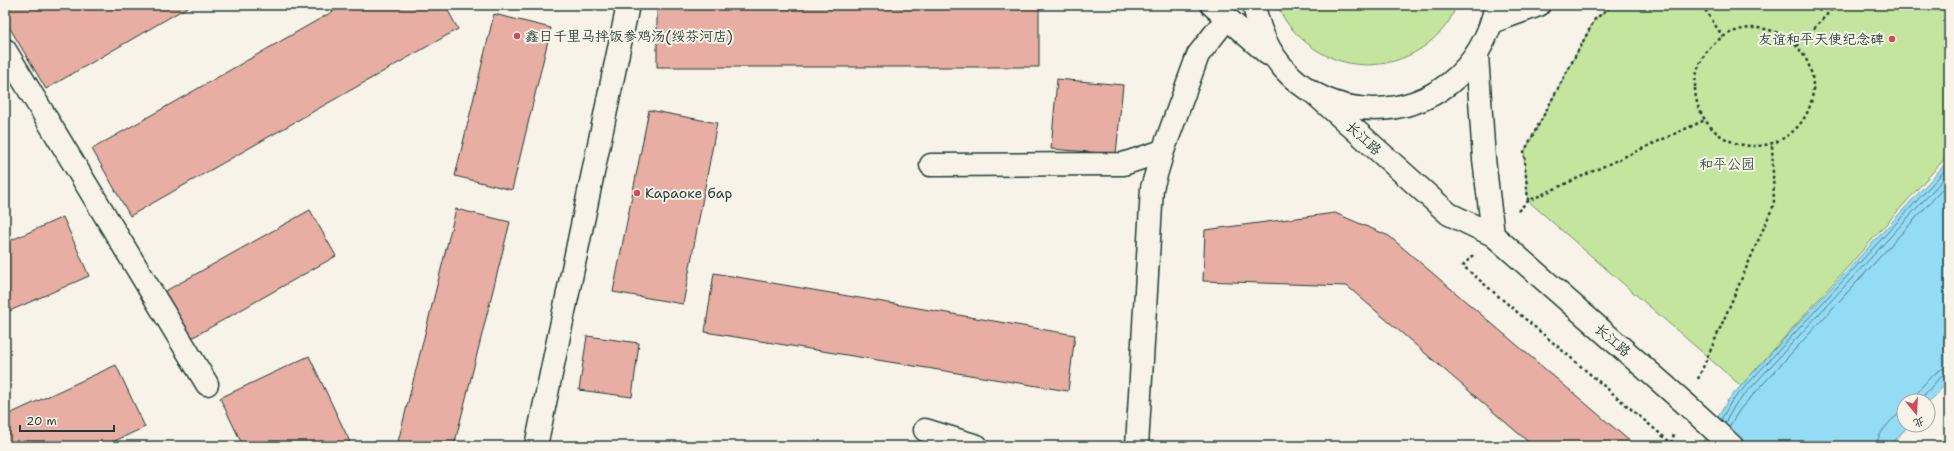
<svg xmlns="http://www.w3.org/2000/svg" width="1954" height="451" font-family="'Shantell Sans','LXGW WenKai TC',sans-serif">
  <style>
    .green { fill: #c4e59d; stroke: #729168 }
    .water { fill: #94dbf6; stroke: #659ca8 }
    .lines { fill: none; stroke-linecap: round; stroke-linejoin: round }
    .shore { stroke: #4e7c82; stroke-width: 1 }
    .building { fill: #e8aea3; stroke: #1f3d34 }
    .minor-casing { stroke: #1f3d34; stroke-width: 25 }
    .major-casing { stroke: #1f3d34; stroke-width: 25 }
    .path { stroke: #1f3d34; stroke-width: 2.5; stroke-dasharray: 3 3; stroke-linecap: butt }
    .minor { stroke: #f7f3e8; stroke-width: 22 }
    .major { stroke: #f7f3e8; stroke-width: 22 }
    .poi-dot { fill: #d1495b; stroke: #f7f3e8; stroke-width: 1.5 }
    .labels { text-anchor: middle; stroke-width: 4; stroke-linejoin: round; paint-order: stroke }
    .poi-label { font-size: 14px; fill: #1f3d34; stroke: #f7f3e8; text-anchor: start }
    .street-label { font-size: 14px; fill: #1f3d34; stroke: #f7f3e8 }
    .park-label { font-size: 14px; fill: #385644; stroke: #f7f3e8 }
  </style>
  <rect width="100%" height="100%" fill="#f7f3e8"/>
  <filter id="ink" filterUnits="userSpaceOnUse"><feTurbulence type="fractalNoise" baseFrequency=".025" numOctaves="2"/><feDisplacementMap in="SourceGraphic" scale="8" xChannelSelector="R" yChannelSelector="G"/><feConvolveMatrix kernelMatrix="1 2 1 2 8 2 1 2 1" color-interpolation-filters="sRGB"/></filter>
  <g filter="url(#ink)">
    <!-- green -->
    <path class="green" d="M1278 5H1457C1453 13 1449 23 1443 29 1410 68 1354 77 1312 47 1298 37 1283 22 1278 5Z
      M1613 5H1949V154L1741 386 1528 201 1524 152 1595 19Z"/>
    <!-- water -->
    <path class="water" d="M1949 160V380L1928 404V401H1904V425H1909L1890 446H1701L1728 400Z"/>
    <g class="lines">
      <!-- shore -->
      <path class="shore" d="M1913 401C1917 390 1937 367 1949 367
        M1919 401 1941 376 1949 373
        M1721 420 1731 402 1949 166
        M1725 423 1735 405 1949 173
        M1729 427 1740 409 1949 182
        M1876 446C1877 434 1893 416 1904 411"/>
    </g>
    <!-- building -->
    <path class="building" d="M5 5H66L67 7 70 5H191L46 89 5 20Z
      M344 5H445L458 29 130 216 92 149Z
      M657 5H1039V67H657Z
      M494 14 551 28 512 190 455 176Z
      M1057 79 1123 85 1116 154 1051 149Z
      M649 110 717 123 683 304 613 292Z
      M456 209 510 222 454 446H397Z
      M310 210 336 256 188 340 162 293Z
      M1335 213 1389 236 1632 443 1630 446H1533L1347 286 1203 281 1205 230Z
      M63 217 89 276 5 313V243Z
      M714 273 1075 335 1068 391 705 332Z
      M587 336 639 343 632 397 579 390Z
      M309 356 350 442 342 446H243L220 398Z
      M116 365 145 427 104 446H5V416Z"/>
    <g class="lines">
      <!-- minor casing -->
      <g class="minor-casing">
        <path id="minor" d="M5 50 207 384
          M931 165 1123 164 1163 151
          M925 430 977 446
          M536 446 628 5
          M1137 446 1152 188 1163 151 1198 55 1227 18"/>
      </g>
      <!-- major casing -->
      <g class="major-casing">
        <path id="major" d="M1212 5 1268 54
          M1254 5C1280 143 1467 144 1496 5
          M1492 22 1539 5
          M1477 55 1484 159 1493 235
          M1315 94 1449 214 1493 235 1687 405 1732 446"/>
      </g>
      <!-- path -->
      <path class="path" d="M1702 5 1723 37
        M1695 87a59 59 0 1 1 118 0a59 59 0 1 1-118 0Z
        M1797 46 1836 5
        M1528 201 1524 152 1595 19 1613 5
        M1518 211 1528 201 1705 120
        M1473 255 1463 266 1671 443 1669 446
        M1698 379 1774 204 1772 144
        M1671 443 1675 432"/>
      <!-- minor -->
      <use href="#minor" class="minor"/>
      <!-- major -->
      <use href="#major" class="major"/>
    </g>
  </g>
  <!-- markers -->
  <g class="poi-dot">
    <circle cx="517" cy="36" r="4"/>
    <circle cx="1892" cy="39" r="4"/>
    <circle cx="637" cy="193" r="4"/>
  </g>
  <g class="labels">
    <!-- poi labels -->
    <g class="poi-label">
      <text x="525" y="41">鑫日千里马拌饭参鸡汤(绥芬河店)</text>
      <text x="1884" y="44" text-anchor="end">友谊和平天使纪念碑</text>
      <text x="645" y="198">Караоке бар</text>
    </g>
    <!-- street labels -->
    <g class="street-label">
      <text transform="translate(1364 138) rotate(42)" y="5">长江路</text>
      <text transform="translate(1613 340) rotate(41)" y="5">长江路</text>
    </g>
    <!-- park labels -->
    <g class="park-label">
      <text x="1727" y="169">和平公园</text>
    </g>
  </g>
  <!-- margin -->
  <rect width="1954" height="451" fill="none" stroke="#f7f3e8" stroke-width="20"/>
  <rect x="10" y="10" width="1934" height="431" fill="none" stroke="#1f3d34" stroke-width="1.5" filter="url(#ink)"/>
  <!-- north arrow -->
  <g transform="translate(1916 413) rotate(162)"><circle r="19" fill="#f7f3e8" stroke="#a1aaa0"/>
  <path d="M0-3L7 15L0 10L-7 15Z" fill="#d1495b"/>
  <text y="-6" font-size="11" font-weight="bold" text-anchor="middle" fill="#1f3d34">北</text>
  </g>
  <!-- scale -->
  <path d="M20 425v6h94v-6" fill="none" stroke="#1f3d34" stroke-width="2"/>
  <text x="26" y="425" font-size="12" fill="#1f3d34" stroke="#f7f3e8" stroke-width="3" paint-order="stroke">20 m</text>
</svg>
